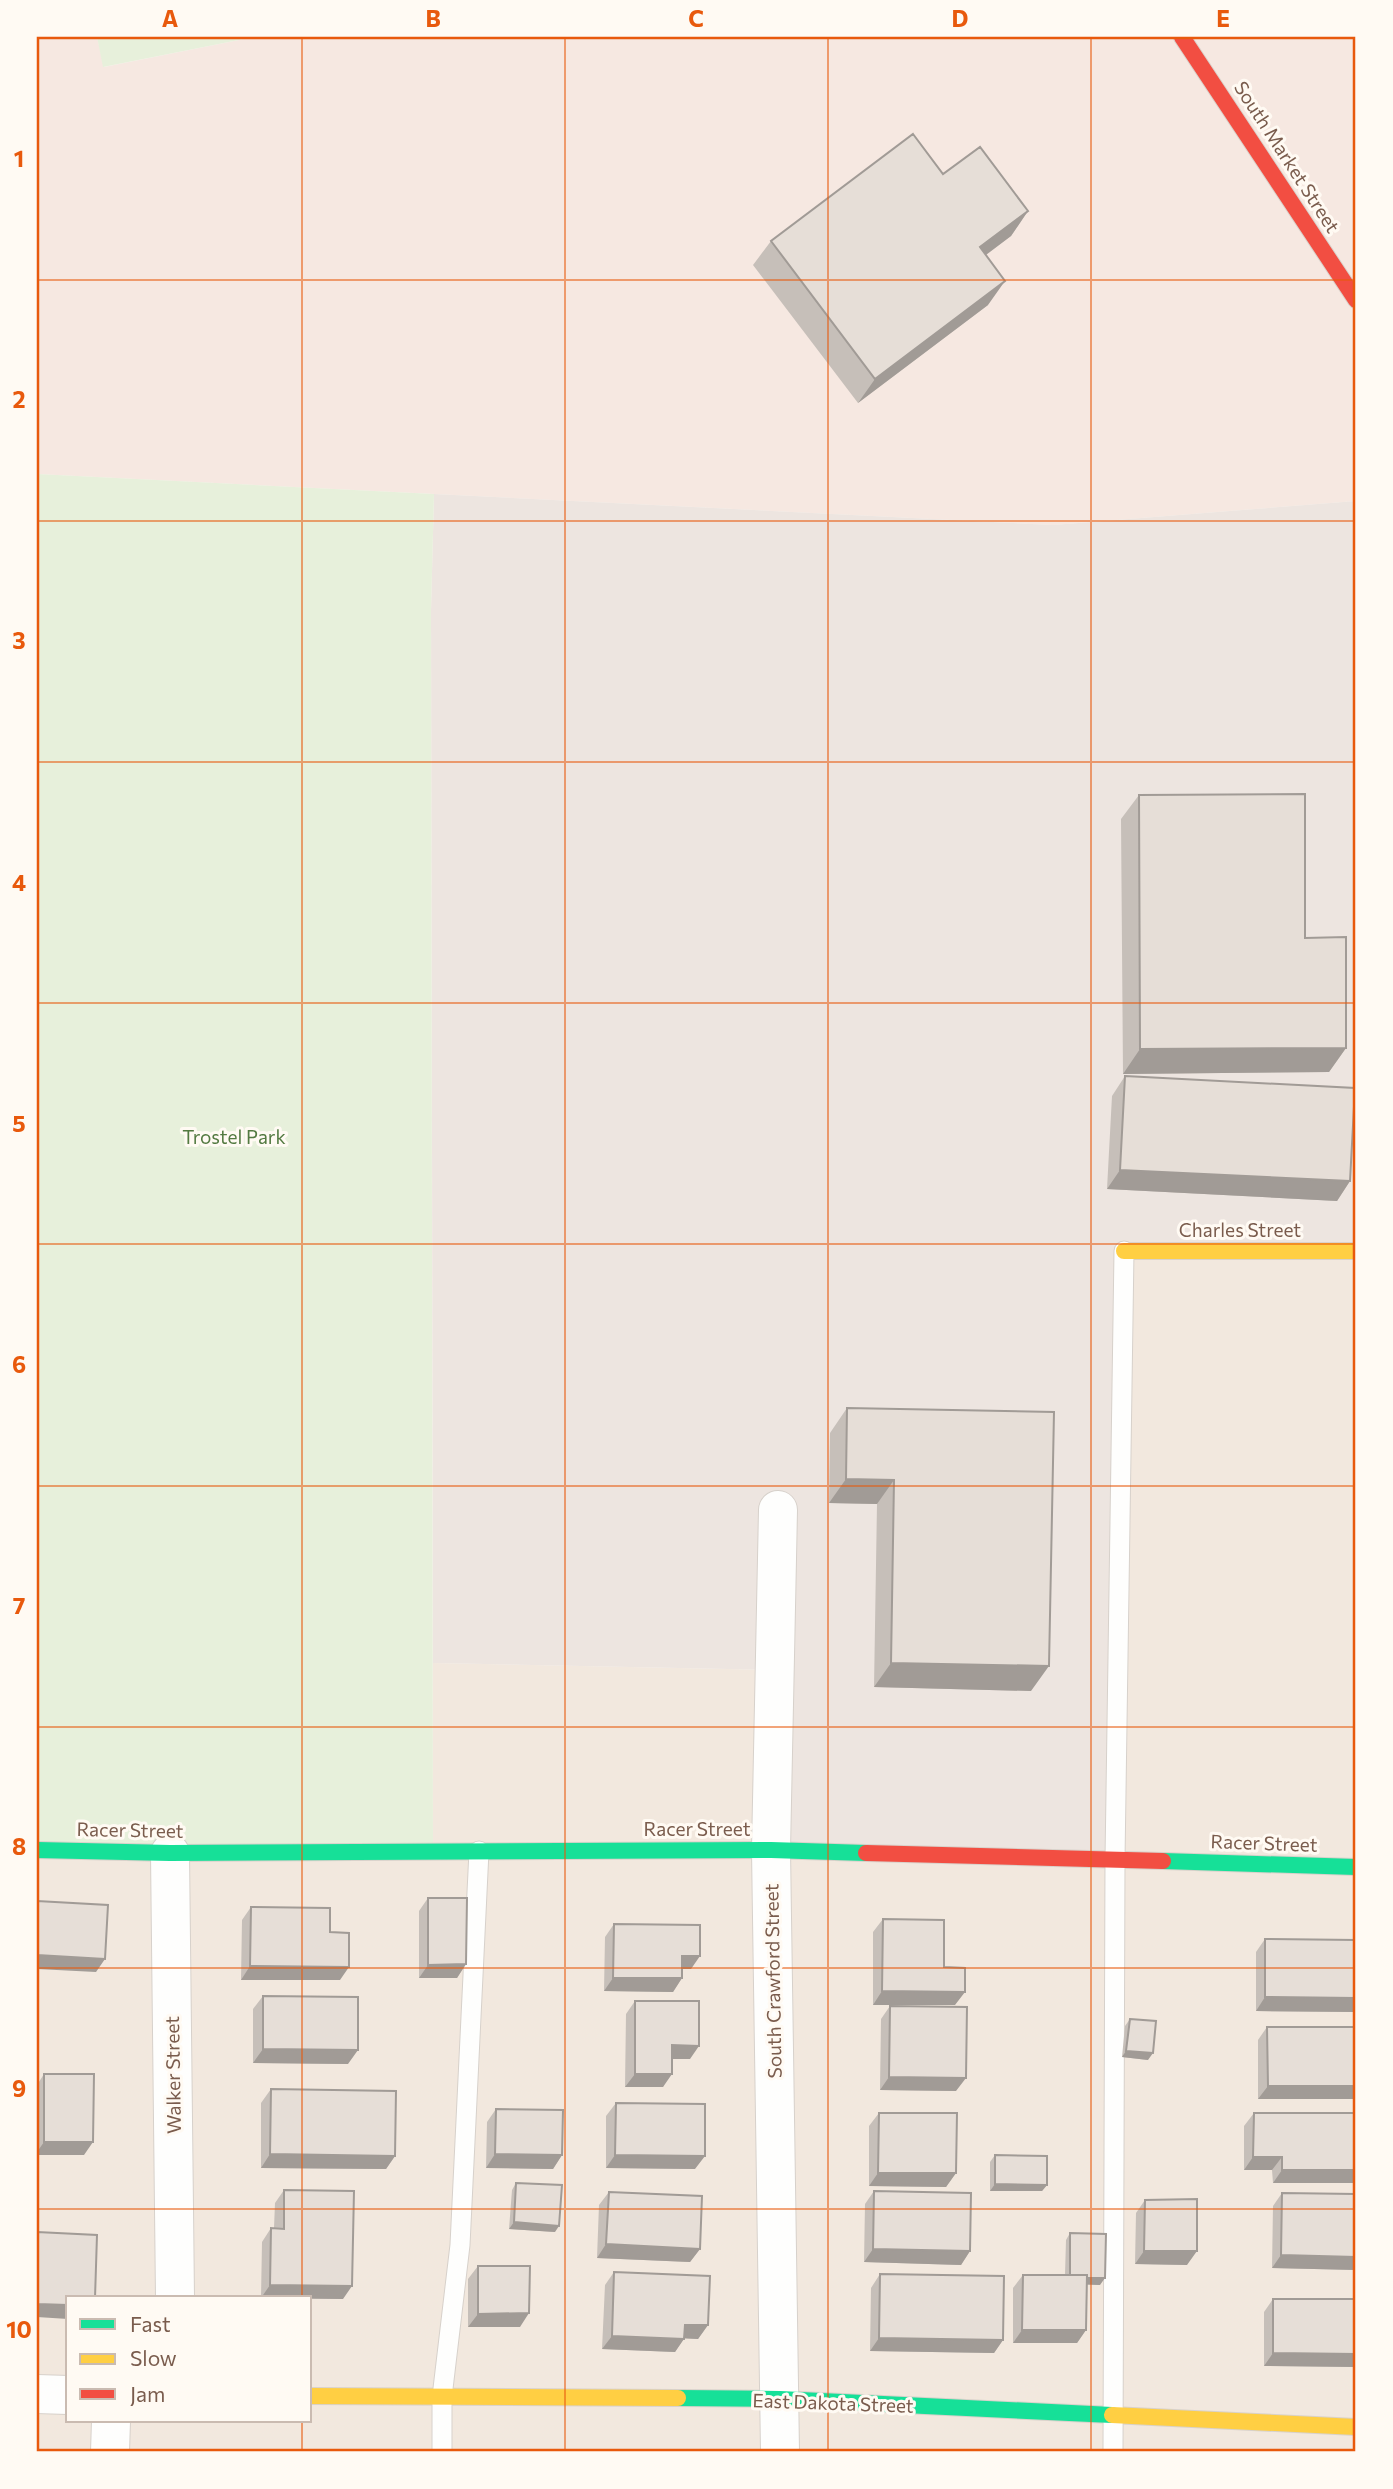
<svg xmlns="http://www.w3.org/2000/svg" width="1393" height="2489" font-family="Commissioner,sans-serif">
  <style>
    .residential { fill: #f2e8de; fill-rule: evenodd }
    .commercial { fill: #f6e8e1 }
    .industrial { fill: #ede5e0 }
    .green { fill: #e7f0db }
    .lines { fill: none; stroke-linecap: round; stroke-linejoin: round }
    .lane-casing { stroke: #d7d1cb; stroke-width: 21 }
    .street-casing { stroke: #d7d1cb; stroke-width: 40 }
    .fast-casing { stroke: #d9d2cb; stroke-width: 18 }
    .slow-casing { stroke: #d9d2cb; stroke-width: 18 }
    .jam-casing { stroke: #d9d2cb; stroke-width: 18 }
    .lane { stroke: #fefefd; stroke-width: 19 }
    .street { stroke: #fefefd; stroke-width: 38 }
    .fast { stroke: #16e098; stroke-width: 16 }
    .slow { stroke: #ffcf43; stroke-width: 16 }
    .jam { stroke: #f24e42; stroke-width: 16 }
    .wall { fill: #c6bfb9 }
    .shaded-wall { fill: #a19b96 }
    .building { fill: #e6ded7; stroke: #a19b96; stroke-width: 2 }
    .grid { fill: none; stroke: #e8590c; stroke-width: 2; stroke-opacity: 0.55 }
    .labels { text-anchor: middle; stroke-width: 6; stroke-linejoin: round; paint-order: stroke }
    .street-label { font-size: 19px; fill: #7a5c4d; stroke: #fffaf3 }
    .park-label { font-size: 19px; fill: #537a41; stroke: #fffaf3 }
    .neatline { fill: none; stroke: #e8590c; stroke-width: 2.5 }
    .grid-label { font-size: 23px; text-anchor: middle; font-weight: bold; fill: #e8590c }
  </style>
  <rect width="100%" height="100%" fill="#f9f5f0"/>
  <!-- residential -->
  <path class="residential" d="M1124 1251H1356V2452H37V1850L433 1851V1663L775 1670ZM68 2298H310V2421H68Z"/>
  <!-- commercial -->
  <path class="commercial" d="M37 37H97L104 67 254 37H1356V501L1053 525 37 474Z"/>
  <!-- industrial -->
  <path class="industrial" d="M434 494 1053 525 1356 501V1251H1124L1115 1860 771 1850 775 1670 433 1663 431 610Z"/>
  <!-- green -->
  <path class="green" d="M97 37H254L103 67Z
    M37 474 434 494 431 610 433 1851 37 1850Z"/>
  <g class="lines">
    <!-- lane casing -->
    <g class="lane-casing">
      <path id="lane" d="M442 2452V2397L460 2245 479 1851
        M1113 2452 1115 1860 1124 1251"/>
    </g>
    <!-- street casing -->
    <g class="street-casing">
      <path id="street" d="M778 1510 771 1850 780 2452
        M170 1853 175 2298
        M37 2394 68 2395
        M110 2452 111 2421"/>
    </g>
    <!-- fast casing -->
    <g class="fast-casing">
      <path id="fast" d="M37 1850 170 1853 771 1850 866 1853
        M1163 1861 1356 1867
        M678 2398 780 2399 1112 2415"/>
    </g>
    <!-- slow casing -->
    <g class="slow-casing">
      <path id="slow" d="M1124 1251H1356
        M310 2396 678 2398
        M1112 2415 1356 2427"/>
    </g>
    <!-- jam casing -->
    <g class="jam-casing">
      <path id="jam" d="M1182 37 1356 300
        M866 1853 1163 1861"/>
    </g>
    <!-- lane -->
    <use href="#lane" class="lane"/>
    <!-- street -->
    <use href="#street" class="street"/>
    <!-- fast -->
    <use href="#fast" class="fast"/>
    <!-- slow -->
    <use href="#slow" class="slow"/>
    <!-- jam -->
    <use href="#jam" class="jam"/>
  </g>
  <!-- wall -->
  <path class="wall" d="M943 174 1028 211 1011 236 986 255 988 305 858 403 753 265 771 241Z
    M1139 795 1305 938 1346 1048 1329 1072 1123 1074 1121 819Z
    M1125 1076 1350 1181 1337 1201 1107 1189 1112 1096Z
    M847 1408 1031 1691 874 1687 877 1504 829 1503 830 1433Z
    M428 1898 466 1964 457 1978H419V1911Z
    M251 1907 330 1932 340 1980H241L242 1920Z
    M883 1919 944 1967 955 2005H873V1932Z
    M614 1924 691 1969H682V1978L673 1992 604 1991 605 1937Z
    M1265 1939 1356 1940V2012L1256 2011V1952Z
    M263 1996 348 2064 253 2063V2009Z
    M635 2001 690 2059H672L663 2087H625L626 2014Z
    M890 2006 956 2091 880 2090 881 2019Z
    M1130 2019 1148 2060 1122 2057 1125 2026Z
    M1267 2027H1356V2099H1258V2040Z
    M44 2074 84 2155H37V2085Z
    M271 2089 395 2156 386 2169 261 2168V2103Z
    M616 2103 695 2169 606 2168V2116Z
    M496 2109 562 2155 553 2169 486 2168 487 2122Z
    M879 2113 956 2173 946 2187 869 2186V2126Z
    M1254 2113H1356V2183H1273L1272 2170H1244V2126Z
    M995 2155 1047 2185 1042 2191H990V2162Z
    M516 2183 555 2232 509 2229 512 2190Z
    M284 2190 343 2299 261 2298 262 2242 271 2228H274L275 2203Z
    M874 2191 970 2251 961 2265 864 2262 865 2204Z
    M609 2192 700 2249 690 2262 597 2258 599 2205Z
    M1282 2193 1356 2194V2270L1272 2268 1273 2206Z
    M1145 2200 1187 2265 1135 2264 1136 2213Z
    M1070 2233 1100 2285 1087 2284 1086 2330 1077 2343H1013V2288L1023 2275H1065L1066 2240Z
    M478 2266 520 2327H468V2279Z
    M614 2272 708 2325 698 2339 684 2338 675 2352 602 2349 605 2285Z
    M880 2274 1003 2340 994 2353 870 2351 871 2288Z
    M1273 2299H1356V2367L1264 2366V2312Z"/>
  <!-- shaded-wall -->
  <path class="shaded-wall" d="M1028 211 1011 236 963 272 980 247Z
    M1005 281 988 305 858 403 875 379Z
    M1346 1048 1329 1072 1123 1074 1140 1049Z
    M1120 1170 1350 1181 1337 1201 1107 1189Z
    M846 1479 894 1480 877 1504 829 1503Z
    M891 1663 1049 1666 1031 1691 874 1687Z
    M37 1955 105 1959 96 1972 37 1969Z
    M682 1956H700L691 1969H673Z
    M466 1964 457 1978H419L428 1965Z
    M250 1966 349 1967 340 1980H241Z
    M613 1978H682L673 1992 604 1991Z
    M882 1991 965 1992 955 2005H873Z
    M1265 1997 1356 1998V2012L1256 2011Z
    M672 2045 699 2046 690 2059H662Z
    M263 2049 358 2050 348 2064 253 2063Z
    M1126 2051 1153 2053 1148 2060 1122 2057Z
    M635 2074H672L663 2087H625Z
    M889 2077 966 2078 956 2091 880 2090Z
    M1268 2086H1356V2099H1258Z
    M44 2142H93L84 2155H37V2152Z
    M270 2154 395 2156 386 2169 261 2168Z
    M495 2154 562 2155 553 2169 486 2168Z
    M615 2155 705 2156 695 2169 606 2168Z
    M1253 2157H1282L1272 2170H1244Z
    M1282 2170H1356V2183H1273Z
    M878 2173H956L946 2187 869 2186Z
    M995 2184 1047 2185 1042 2191H990Z
    M514 2222 559 2226 555 2232 509 2229Z
    M606 2244 700 2249 690 2262 597 2258Z
    M873 2249 970 2251 961 2265 864 2262Z
    M1144 2251H1197L1187 2265 1135 2264Z
    M1281 2255 1356 2257V2270L1272 2268Z
    M1070 2277 1105 2278 1100 2285 1065 2284Z
    M270 2285 352 2286 343 2299 261 2298Z
    M37 2304 68 2305V2319L37 2317Z
    M529 2313 520 2327H468L478 2314Z
    M685 2325H708L698 2339 676 2338Z
    M1022 2330H1086L1077 2343H1013Z
    M612 2336 684 2339 675 2352 602 2349Z
    M879 2338 1003 2340 994 2353 870 2351Z
    M1273 2353 1356 2354V2367L1264 2366Z"/>
  <!-- building -->
  <path class="building" d="M913 134 943 174 980 147 1028 211 980 247 1005 281 875 379 771 241Z
    M1305 794V938L1346 937V1048L1140 1049 1139 795Z
    M1125 1076 1355 1088 1350 1181 1120 1170Z
    M847 1408 1054 1412 1049 1666 891 1663 894 1480 846 1479Z
    M428 1898H467L466 1964 428 1965Z
    M37 1901 108 1905 105 1959 37 1955Z
    M251 1907 330 1908V1932L349 1933V1967L250 1966Z
    M883 1919 944 1920V1967L965 1968V1992L882 1991Z
    M614 1924 700 1925V1956H682V1978H613Z
    M1265 1939 1356 1940V1998L1265 1997Z
    M263 1996 358 1997V2050L263 2049Z
    M635 2001H699V2046L672 2045V2074H635Z
    M890 2006 967 2007 966 2078 889 2077Z
    M1130 2019 1156 2021 1153 2053 1126 2051Z
    M1267 2027H1356V2086H1268Z
    M44 2074H94L93 2142H44Z
    M271 2089 396 2091 395 2156 270 2154Z
    M616 2103 705 2104V2156L615 2155Z
    M496 2109 563 2110 562 2155 495 2154Z
    M879 2113H957L956 2173H878Z
    M1254 2113H1356V2170H1282V2157H1253Z
    M995 2155 1047 2156V2185L995 2184Z
    M516 2183 562 2185 559 2226 514 2222Z
    M284 2190 354 2191 352 2286 270 2285 271 2228 284 2229Z
    M874 2191 971 2193 970 2251 873 2249Z
    M609 2192 702 2196 700 2249 606 2244Z
    M1282 2193 1356 2194V2257L1281 2255Z
    M1197 2199V2251H1144L1145 2200Z
    M37 2232 97 2235 95 2298H68V2305L37 2304Z
    M1070 2233 1106 2234 1105 2278H1087V2275H1070Z
    M478 2266H530L529 2313 478 2314Z
    M614 2272 710 2276 708 2325H685L684 2339 612 2336Z
    M880 2274 1004 2276 1003 2340 879 2338Z
    M1023 2275H1087L1086 2330H1022Z
    M1273 2299H1356V2354L1273 2353Z"/>
  <!-- grid -->
  <path class="grid" d="M302 37V2298M565 37V2452M828 37V2452M1091 37V2452M37 280H1356M37 521H1356M37 762H1356M37 1003H1356M37 1244H1356M37 1486H1356M37 1727H1356M37 1968H1356M37 2209H1356M302 2421V2452"/>
  <g class="labels">
    <!-- street labels -->
    <g class="street-label">
      <text transform="translate(1287 157) rotate(57)" y="7">South Market Street</text>
      <text x="1240" y="1237">Charles Street</text>
      <text x="697" y="1836">Racer Street</text>
      <text transform="translate(130 1830) rotate(1)" y="7">Racer Street</text>
      <text transform="translate(1264 1843) rotate(2)" y="7">Racer Street</text>
      <text transform="translate(773 1981) rotate(-91)" y="7">South Crawford Street</text>
      <text transform="translate(173 2075) rotate(-91)" y="7">Walker Street</text>
      <text transform="translate(833 2403) rotate(2)" y="7">East Dakota Street</text>
    </g>
    <!-- park labels -->
    <g class="park-label">
      <text x="234" y="1144">Trostel Park</text>
    </g>
  </g>
  <!-- border -->
  <rect width="1393" height="2489" fill="none" stroke="#fffaf3" stroke-width="77"/>
  <!-- legend -->
  <rect x="66" y="2296" width="245" height="126" fill="#fffaf3" stroke="#cabbb1" stroke-width="2"/>
  <rect x="80" y="2319" width="35" height="10" fill="#16e098" stroke="#cabbb1" stroke-width="2"/>
  <text x="130" y="2332" font-size="21" fill="#7a5c4d">Fast</text>
  <rect x="80" y="2354" width="35" height="10" fill="#ffcf43" stroke="#cabbb1" stroke-width="2"/>
  <text x="130" y="2366" font-size="21" fill="#7a5c4d">Slow</text>
  <rect x="80" y="2389" width="35" height="10" fill="#f24e42" stroke="#cabbb1" stroke-width="2"/>
  <text x="130" y="2402" font-size="21" fill="#7a5c4d">Jam</text>
  <rect x="38" y="38" width="1316" height="2412" class="neatline"/>
  <g class="grid-label">
    <text x="170" y="27">A</text>
    <text x="433" y="27">B</text>
    <text x="696" y="27">C</text>
    <text x="960" y="27">D</text>
    <text x="1223" y="27">E</text>
    <text x="19" y="167">1</text>
    <text x="19" y="408">2</text>
    <text x="19" y="649">3</text>
    <text x="19" y="891">4</text>
    <text x="19" y="1132">5</text>
    <text x="19" y="1373">6</text>
    <text x="19" y="1614">7</text>
    <text x="19" y="1855">8</text>
    <text x="19" y="2097">9</text>
    <text x="19" y="2338">10</text>
  </g>
</svg>
